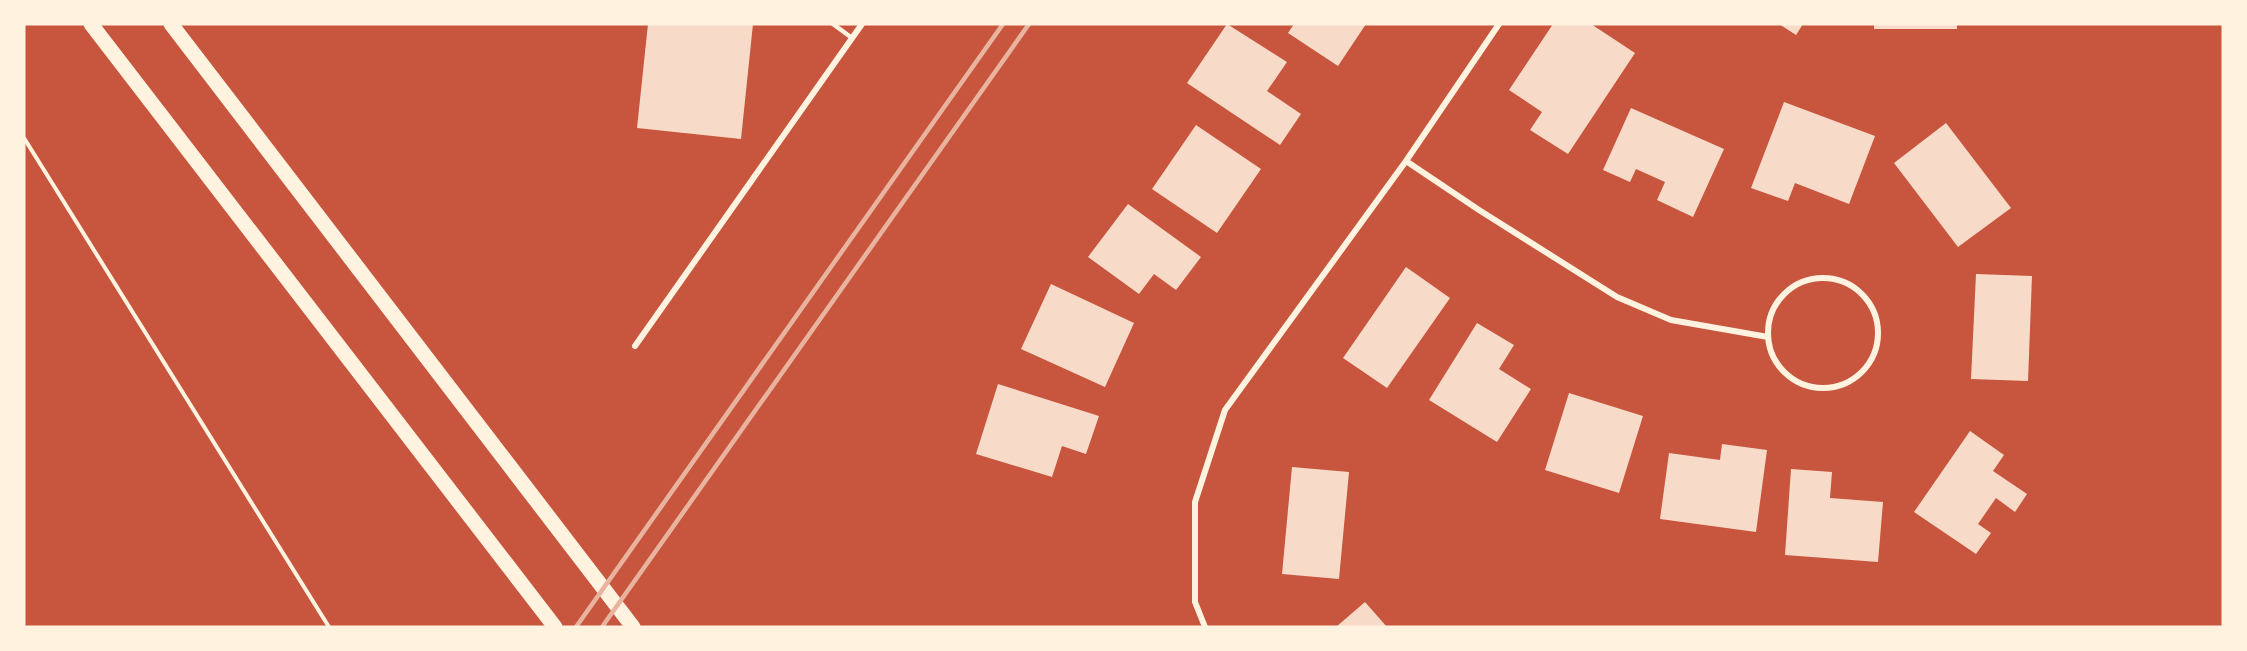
<svg xmlns="http://www.w3.org/2000/svg" width="2247" height="651" font-family="'Nunito Sans',sans-serif">
  <style>
    .building { fill: #f7dbc8 }
    .lines { fill: none; stroke-linecap: round; stroke-linejoin: round }
    .path { stroke: #fff3e0; stroke-width: 4 }
    .service { stroke: #fff3e0; stroke-width: 4.5 }
    .minor { stroke: #fff3e0; stroke-width: 6 }
    .primary { stroke: #fff3e0; stroke-width: 15 }
    .rail { stroke: #e9b49f; stroke-width: 4.5 }
  </style>
  <rect width="100%" height="100%" fill="#c8553d"/>
  <!-- building -->
  <path class="building" d="M648 24H753L741 139 637 128Z
    M1227 24 1287 62 1267 91 1301 114 1280 145 1187 83Z
    M1294 24H1366L1338 66 1288 33Z
    M1553 24H1591L1635 53 1568 154 1530 130 1542 112 1509 90Z
    M1779 24H1803L1796 35Z
    M1874 24H1957V29H1874Z
    M1784 102 1875 136 1849 204 1795 183 1788 201 1751 188Z
    M1631 108 1724 149 1693 217 1657 200 1665 182 1636 169 1630 182 1603 170Z
    M1946 123 2011 208 1958 247 1894 163Z
    M1196 125 1261 169 1217 233 1152 189Z
    M1128 204 1201 257 1176 290 1154 274 1139 294 1088 257Z
    M1406 267 1450 298 1387 388 1343 358Z
    M1976 274 2032 276 2028 381 1971 379Z
    M1051 284 1134 323 1105 387 1021 349Z
    M1477 323 1514 345 1499 369 1531 389 1497 442 1429 400Z
    M998 384 1099 416 1086 454 1062 446 1052 477 976 454Z
    M1569 393 1643 416 1619 493 1545 470Z
    M1970 431 2004 455 1993 471 2027 494 2015 512 1996 498 1978 524 1991 533 1976 554 1914 512Z
    M1722 444 1767 450 1756 532 1660 519 1669 453 1720 460Z
    M1292 467 1349 472 1339 579 1282 574Z
    M1791 469 1832 472 1830 498 1883 502 1878 562 1785 555Z
    M1365 602 1387 627H1336Z"/>
  <g class="lines">
    <!-- path -->
    <path class="path" d="M24 138 329 627"/>
    <!-- service -->
    <path class="service" d="M833 24 852 38"/>
    <!-- minor -->
    <path class="minor" d="M1406 161 1479 210 1617 297 1671 320 1768 337
      M1768 333a55 55 0 1 1 110 0a55 55 0 1 1-110 0Z
      M635 346 862 24
      M1205 627 1195 602V502L1225 410 1406 161 1499 24"/>
    <!-- primary -->
    <path class="primary" d="M91 24 555 627
      M171 24 633 627"/>
    <!-- rail -->
    <path class="rail" d="M576 627 1003 24
      M602 627 1029 24"/>
  </g>
  <!-- border -->
  <rect width="2247" height="651" fill="none" stroke="#fff3e0" stroke-width="51"/>
</svg>
